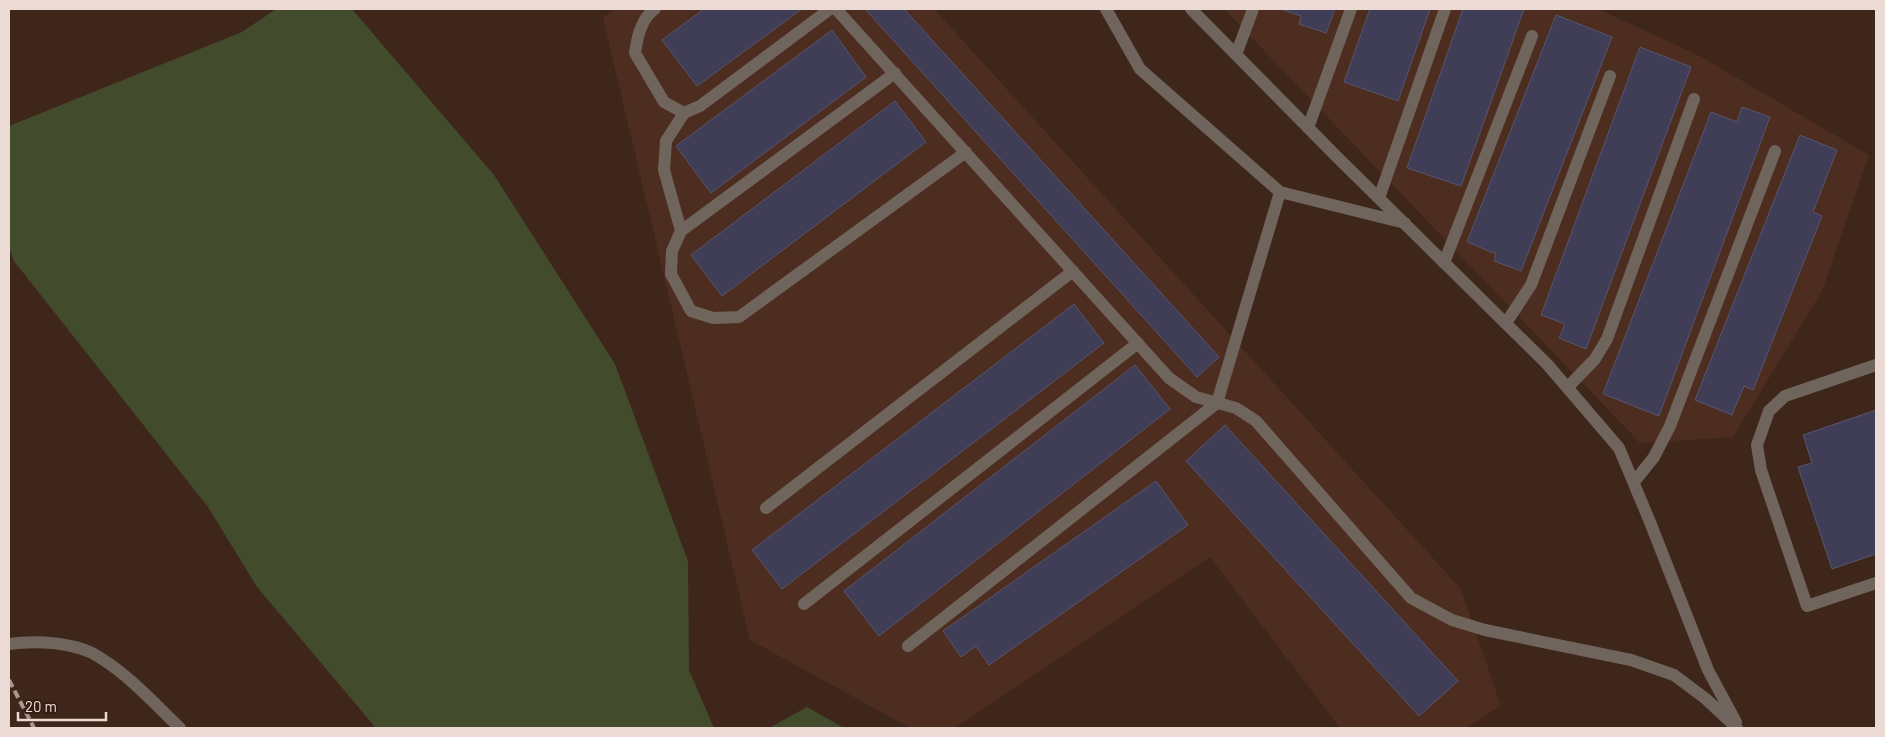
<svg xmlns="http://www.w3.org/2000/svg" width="1885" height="737" font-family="Barlow,sans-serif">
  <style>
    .built { fill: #4c2d1f }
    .green { fill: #424b2c }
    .building { fill: #403d56; stroke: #585570 }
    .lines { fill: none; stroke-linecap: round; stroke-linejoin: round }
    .minor { stroke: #6f655c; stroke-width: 12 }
    .rail { stroke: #aa968e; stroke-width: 4; stroke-dasharray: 8 4; stroke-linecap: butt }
  </style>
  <rect width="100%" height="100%" fill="#3f261b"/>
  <!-- built -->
  <path class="built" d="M615 9H934L1461 589 1501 706 1466 728H1340L1210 557 955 728H910L750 640 603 18Z
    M1224 9H1598L1698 55 1869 155 1822 291 1733 437 1640 443Z"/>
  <!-- green -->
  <path class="green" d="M276 9H352L494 175 615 364 688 561 689 670 714 728H376L257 587 208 507 14 261 9 247V126L242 32Z
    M807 707 844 728H769Z"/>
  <!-- building -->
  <path class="building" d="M704 9H802L697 86 662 40Z
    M865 9H904L1219 357 1197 377Z
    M1280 9H1335L1326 33 1299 24 1301 16Z
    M1370 9H1430L1398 101 1344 82Z
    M1463 9H1524L1461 186 1407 168Z
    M1556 15 1612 37 1521 271 1494 261 1496 254 1467 242Z
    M832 30 866 77 711 193 676 146Z
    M1640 47 1691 67 1586 349 1559 338 1565 324 1541 315Z
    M895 101 926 142 722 296 691 255Z
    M1742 107 1770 117 1659 416 1603 394 1711 112 1737 122Z
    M1800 135 1837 150 1813 212 1822 216 1753 390 1744 386 1732 415 1695 400Z
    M1074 304 1104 343 782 589 752 550Z
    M1135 365 1170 409 879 636 844 591Z
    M1876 410V554L1832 569 1798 467 1812 463 1803 435Z
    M1225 425 1458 681 1419 716 1186 461Z
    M1156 481 1188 525 989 665 976 646 961 657 943 631Z"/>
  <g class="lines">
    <!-- minor -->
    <path class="minor" d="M655 9C641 18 637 38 635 53L664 102 684 113 700 106 830 9
      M836 9 1169 378 1196 397 1236 408 1256 421 1411 598 1452 620 1485 630 1631 660 1674 675 1706 699 1737 728
      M1106 9 1140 69 1280 192 1405 223
      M1191 9 1337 157 1547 364 1619 448 1650 522 1708 670 1736 722
      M1236 55 1253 9
      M895 73 681 231 672 251 671 274 691 311 713 318 739 317 966 152
      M1308 128 1351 9
      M1379 198 1445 9
      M681 231 664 170 666 141 684 113
      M1444 263 1532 36
      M1506 323 1531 285 1610 76
      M1876 365 1785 396 1769 411 1757 445 1761 470 1807 606 1876 583
      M1568 387 1595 359 1607 339 1694 99
      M1634 482 1654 457 1670 426 1775 151
      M766 508 1073 271
      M804 604 1138 343
      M9 644C35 640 76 642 99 657 130 676 155 704 180 728
      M908 646 1217 403 1280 192"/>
    <!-- rail -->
    <path class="rail" d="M9 680 34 728"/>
  </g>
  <!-- border -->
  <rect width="1885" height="737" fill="none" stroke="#ecdbd4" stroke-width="20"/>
  <!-- scale -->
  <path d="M18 712v8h88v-8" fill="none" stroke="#ecdbd4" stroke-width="2.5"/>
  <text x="25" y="712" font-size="15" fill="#ecdbd4" stroke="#341c12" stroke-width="4" paint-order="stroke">20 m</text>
</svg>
